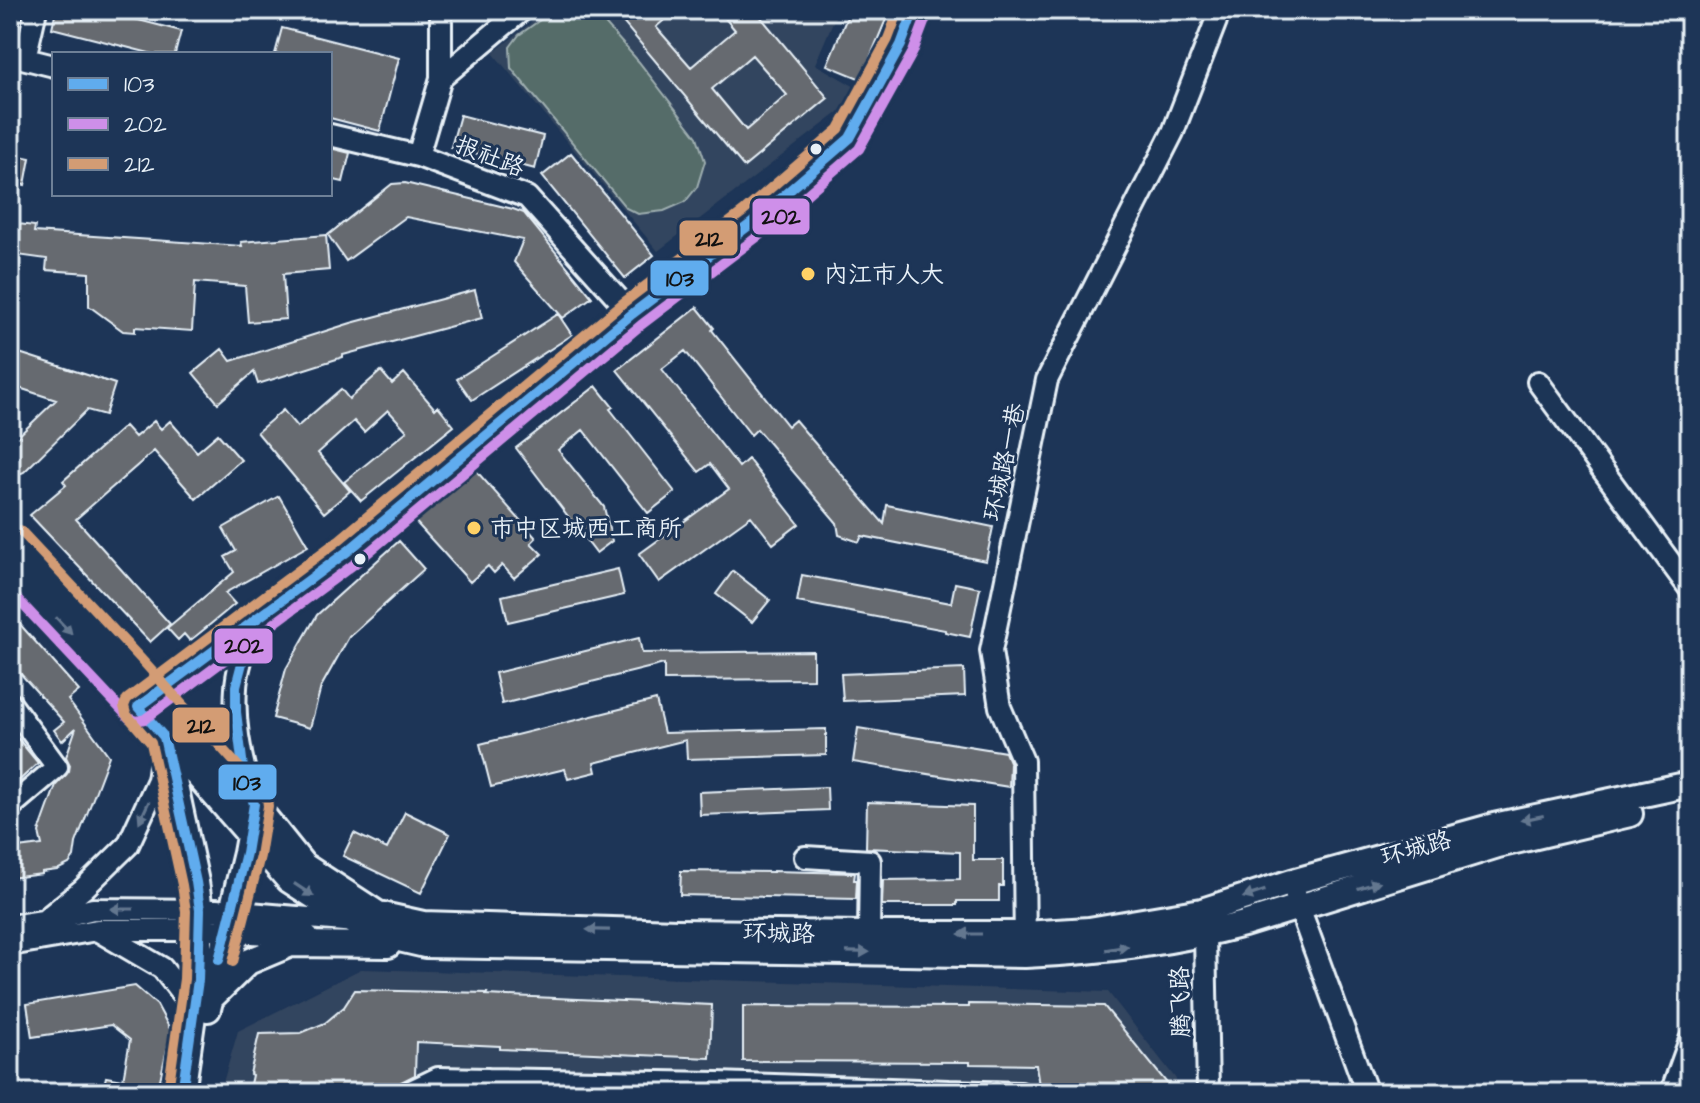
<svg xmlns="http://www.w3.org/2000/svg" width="1700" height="1103" font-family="'Architects Daughter','LXGW WenKai TC',sans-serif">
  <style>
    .built { fill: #33455e }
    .green { fill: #546c69; stroke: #9eaeb0; stroke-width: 2 }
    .building { fill: #666a70; stroke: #e8f1f8; stroke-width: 2; fill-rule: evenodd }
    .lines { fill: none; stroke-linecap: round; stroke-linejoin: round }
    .minor-casing { stroke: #e8f1f8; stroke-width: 26 }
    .major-casing { stroke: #e8f1f8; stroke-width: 30 }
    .minor { stroke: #1d3557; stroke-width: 20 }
    .major { stroke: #1d3557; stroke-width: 24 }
    .bus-1-casing { stroke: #1d3557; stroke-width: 16 }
    .bus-2-casing { stroke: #1d3557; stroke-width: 16 }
    .bus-3-casing { stroke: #1d3557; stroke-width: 16 }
    .bus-1 { stroke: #60acee; stroke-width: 10 }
    .bus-2 { stroke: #ce8fe9; stroke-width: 10 }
    .bus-3 { stroke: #d39c74; stroke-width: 10 }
    .oneway { fill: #64778f }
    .bus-dot { fill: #e8f1f8; stroke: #1d3557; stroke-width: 3 }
    .poi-dot { fill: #ffd166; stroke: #1d3557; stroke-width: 3 }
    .labels { text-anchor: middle; stroke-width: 6; stroke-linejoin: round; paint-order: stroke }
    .street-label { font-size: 24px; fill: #e8f1f8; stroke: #1d3557 }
    .poi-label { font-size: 24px; fill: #e8f1f8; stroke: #1d3557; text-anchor: start }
    .line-badge { stroke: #1d3557; stroke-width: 3 }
    .pale-badge-label { font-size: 22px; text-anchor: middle; font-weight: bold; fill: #111 }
  </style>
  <rect width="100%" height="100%" fill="#1d3557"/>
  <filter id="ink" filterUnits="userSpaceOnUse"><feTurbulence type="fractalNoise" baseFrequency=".0125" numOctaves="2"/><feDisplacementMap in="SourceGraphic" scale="16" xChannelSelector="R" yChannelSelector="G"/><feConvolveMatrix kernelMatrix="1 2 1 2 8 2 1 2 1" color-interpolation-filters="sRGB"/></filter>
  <g filter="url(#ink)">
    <!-- built -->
    <path class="built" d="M547 10H838L815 64 857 88 839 112 658 251 493 53Z
      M361 969 1108 992 1176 1079 1177 1093H220L238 1031Z"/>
    <!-- green -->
    <path class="green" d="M554 10H582L601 19 639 62 697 137 705 161 697 187 685 202 664 211 638 214 626 208 511 68 510 47 519 35Z"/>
    <!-- building -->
    <path class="building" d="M56 10H100L181 31 175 54H153L52 28Z
      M633 10H676L656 27 691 67 735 30 718 10H755L828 98 744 167 621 20ZM752 55 787 95 746 130 712 89Z
      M850 10H890L861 79 827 65Z
      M282 28 399 58 380 131 330 118V54H275Z
      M460 115 543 136 535 169 451 147Z
      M330 148 350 153 343 182 330 179Z
      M571 153 654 255 625 278 542 176Z
      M10 154 30 158 25 185 10 182Z
      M405 183 513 209 524 213 592 297 563 318 514 262 523 240 406 217 346 261 328 235 392 184Z
      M10 223 35 226 34 232 242 246 241 242 326 235 329 270 283 274 286 319 248 322 245 286 195 282 192 331 135 327V332L123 331 89 306V273L46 270 47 259 10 254Z
      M475 290 482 318 343 355V357L258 384 254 372 218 403 193 373 222 349 231 361 351 323Z
      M697 307 714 328 712 330 788 426 795 420 884 524 887 505 993 527 986 561 862 536 859 542 839 535 837 523 757 429 751 435 685 351 662 369 739 467 748 459 799 524 773 544 751 516 659 582 639 554 729 489 710 464 699 472 617 370Z
      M558 314 572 335 472 400 457 379Z
      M10 350 115 384 105 415 87 410 24 472 10 478V444L56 400 10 385Z
      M381 371 392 384 404 373 435 409 438 406 454 426 361 501 344 482 407 431 388 410 364 432 354 421 318 453 350 491 324 513 257 432 283 410 297 427 341 389 349 399Z
      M596 386 613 407 610 409 675 492 648 513 583 430 558 450 604 507 612 541 596 553 516 448Z
      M154 421 161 429 170 421 197 452 218 434 241 460 196 499 154 451 76 519 170 624 150 642 30 515 66 485 63 481 125 426 135 437Z
      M471 465 536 538 531 543 542 554 514 578 502 565 494 573 488 566 470 582 412 518Z
      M279 496 308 546 225 593 235 604 190 641 184 634 178 640 167 628 234 572 225 557 236 551 223 528Z
      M399 541 424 569 349 637 321 687 310 728 273 718 286 669 317 615Z
      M618 569 624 595 508 622 502 596Z
      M733 571 770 600 752 622 716 594Z
      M802 575 951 603 955 583 980 588 970 637 945 632V630L797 602Z
      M10 613 79 691 68 700 109 756 76 843 74 857 69 864 57 870 42 872V874L10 878V849L42 845 39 832 56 785 69 771 70 765 66 757 76 728 62 741 54 730 64 722 10 662Z
      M639 638 642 653 813 651V679L664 680V664L502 704 495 673Z
      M964 669 965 696 843 701 841 674Z
      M656 700 664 733 826 729V755L687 759 686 740 594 763 596 772 568 779 565 769 491 787 480 744Z
      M858 728 1005 752 1010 764 1009 787 853 762Z
      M10 729 38 763 10 789Z
      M827 787 828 810 700 815 699 792Z
      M867 802 973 806V860H1003V886H999V901H957V905H882L883 880 960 879V852L866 848Z
      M405 812 450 834 421 893 343 856 354 833 387 849Z
      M681 871 773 872V871L855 873 854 880H857L856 899 680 895Z
      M135 986 157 1005 171 1031 157 1093H102L106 1077 123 1080 130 1040 111 1025 32 1037 27 1004Z
      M355 990 487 993 486 995 712 1005 710 1058 500 1049V1046L416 1042 415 1075 401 1082 394 1091 387 1093H248L252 1075 250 1074 259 1034 301 1033 325 1023 344 1007Z
      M969 1004 1104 1006 1175 1093H1040L1036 1065 970 1064V1062L743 1061V1006L969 1007Z"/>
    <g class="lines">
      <!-- minor casing -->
      <g class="minor-casing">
        <path id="minor" d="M441 10V78
          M10 55 54 66
          M25 58 36 10
          M330 135 418 156 527 197 632 314
          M418 156 441 78 522 10
          M1538 382 1690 589
          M253 621C247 643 237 666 236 688 233 726 242 765 253 801
          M10 703 57 767 10 807
          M144 703 348 551 632 314 752 223 850 138 901 45 914 10
          M805 857 870 861 869 934
          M1292 882 1299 907 1367 1093
          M47 918 83 889 128 845 158 780 163 745
          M1203 919 1205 934 1208 1093
          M10 926 43 921 93 909 216 910 355 922
          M97 930 162 968 194 1009
          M10 945 97 930H212L308 937
          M1025 949 1023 761 1000 707 991 651 1047 380 1173 132 1216 21 1215 10
          M488 1079 717 1083V1093
          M717 1083 948 1091V1093
          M948 1091 1020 1093
          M407 1093 438 1078 488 1079 487 1093
          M1671 1093 1690 1040"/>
      </g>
      <!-- major casing -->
      <g class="major-casing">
        <path id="major" d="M10 540 130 667 254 804 303 865 378 914 423 924 677 932 869 934H1024L1089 930 1202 911 1292 882 1494 826 1690 784
          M10 570 115 681 289 880 369 932 425 945 1025 955C1099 952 1172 943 1244 924L1498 845 1630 814
          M165 739 196 882 200 910 198 980 182 1093
          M209 1000 248 962 291 944 388 945
          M208 1009 246 853 251 826"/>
      </g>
      <!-- minor -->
      <use href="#minor" class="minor"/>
      <!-- major -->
      <use href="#major" class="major"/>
      <!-- bus-1 casing -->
      <g class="bus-1-casing">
        <path id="bus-1" d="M219 960 246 853 254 804 243 768 236 712V686L253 621 268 610
          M182 1093 198 980 200 910 196 882 164 737 138 707 348 551 632 314 752 223 850 138 901 45 914 10"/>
      </g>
      <!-- bus-2 casing -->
      <g class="bus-2-casing">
        <path id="bus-2" d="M10 591 129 718 137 721 145 719 357 562 641 325 761 234 859 149 913 52 927 15"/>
      </g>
      <!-- bus-3 casing -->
      <g class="bus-3-casing">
        <path id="bus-3" d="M20 530 140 658 267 798 268 806 260 856 233 962
          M168 1091 184 979 186 911 182 885 151 743 126 714 124 706 127 699 339 540 623 303 743 212 839 129 888 39 899 10"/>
      </g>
      <!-- bus-1 -->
      <use href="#bus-1" class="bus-1"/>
      <!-- bus-2 -->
      <use href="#bus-2" class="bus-2"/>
      <!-- bus-3 -->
      <use href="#bus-3" class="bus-3"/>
    </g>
    <!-- one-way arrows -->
    <defs><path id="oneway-solid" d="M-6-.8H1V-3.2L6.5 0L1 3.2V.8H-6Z" transform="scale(2)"/></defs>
    <g class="oneway">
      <use href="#oneway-solid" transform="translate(64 626) rotate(47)"/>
      <use href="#oneway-solid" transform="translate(144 812) rotate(115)"/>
      <use href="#oneway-solid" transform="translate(1532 818) rotate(168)"/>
      <use href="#oneway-solid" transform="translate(1369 885) rotate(-17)"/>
      <use href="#oneway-solid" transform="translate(304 890) rotate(33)"/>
      <use href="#oneway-solid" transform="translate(1254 894) rotate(162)"/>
      <use href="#oneway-solid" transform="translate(122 909) rotate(-180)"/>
      <use href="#oneway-solid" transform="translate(598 930) rotate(-179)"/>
      <use href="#oneway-solid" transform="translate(970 934) rotate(180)"/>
      <use href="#oneway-solid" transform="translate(1117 948) rotate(-9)"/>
      <use href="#oneway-solid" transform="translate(858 952) rotate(1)"/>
    </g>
  </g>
  <!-- markers -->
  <g class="bus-dot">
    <circle cx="816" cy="149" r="7"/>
    <circle cx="360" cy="559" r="7"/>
  </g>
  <g class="poi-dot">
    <circle cx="808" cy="274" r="8"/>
    <circle cx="474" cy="528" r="8"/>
  </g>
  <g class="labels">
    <!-- street labels -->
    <g class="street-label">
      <text transform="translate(490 156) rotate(21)" y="8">报社路</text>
      <text transform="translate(1004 462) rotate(-78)" y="8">环城路一巷</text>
      <text transform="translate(1416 848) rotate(-16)" y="8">环城路</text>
      <text transform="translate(779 933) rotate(1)" y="8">环城路</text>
      <text transform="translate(1180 1002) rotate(-91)" y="8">腾飞路</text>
    </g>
    <!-- poi labels -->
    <g class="poi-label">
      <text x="824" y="282">内江市人大</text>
      <text x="490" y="536">市中区城西工商所</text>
    </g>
  </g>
  <g class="line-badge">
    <rect x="751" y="197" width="60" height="39" rx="8" fill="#ce8fe9"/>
    <rect x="678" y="219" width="61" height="38" rx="8" fill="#d39c74"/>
    <rect x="649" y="259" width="61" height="38" rx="8" fill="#60acee"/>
    <rect x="213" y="627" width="61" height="38" rx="8" fill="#ce8fe9"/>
    <rect x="171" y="706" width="60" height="38" rx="8" fill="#d39c74"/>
    <rect x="217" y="763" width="61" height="38" rx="8" fill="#60acee"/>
  </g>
  <g class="pale-badge-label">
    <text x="781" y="224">202</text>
    <text x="709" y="246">212</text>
    <text x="680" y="286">103</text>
    <text x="244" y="653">202</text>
    <text x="201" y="733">212</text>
    <text x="247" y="790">103</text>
  </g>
  <!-- margin -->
  <rect width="1700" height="1103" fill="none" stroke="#1d3557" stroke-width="40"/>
  <rect x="20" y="20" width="1660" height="1063" fill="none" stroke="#e8f1f8" stroke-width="3" filter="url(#ink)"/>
  <!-- legend -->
  <rect x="52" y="52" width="280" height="144" fill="#1d3557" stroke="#6e8097" stroke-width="2"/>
  <rect x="68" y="78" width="40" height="12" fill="#60acee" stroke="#6e8097" stroke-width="2"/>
  <text x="124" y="92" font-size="24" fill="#e8f1f8">103</text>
  <rect x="68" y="118" width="40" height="12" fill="#ce8fe9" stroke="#6e8097" stroke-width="2"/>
  <text x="124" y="132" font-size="24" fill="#e8f1f8">202</text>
  <rect x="68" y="158" width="40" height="12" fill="#d39c74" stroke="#6e8097" stroke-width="2"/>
  <text x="124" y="172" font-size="24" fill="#e8f1f8">212</text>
</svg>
